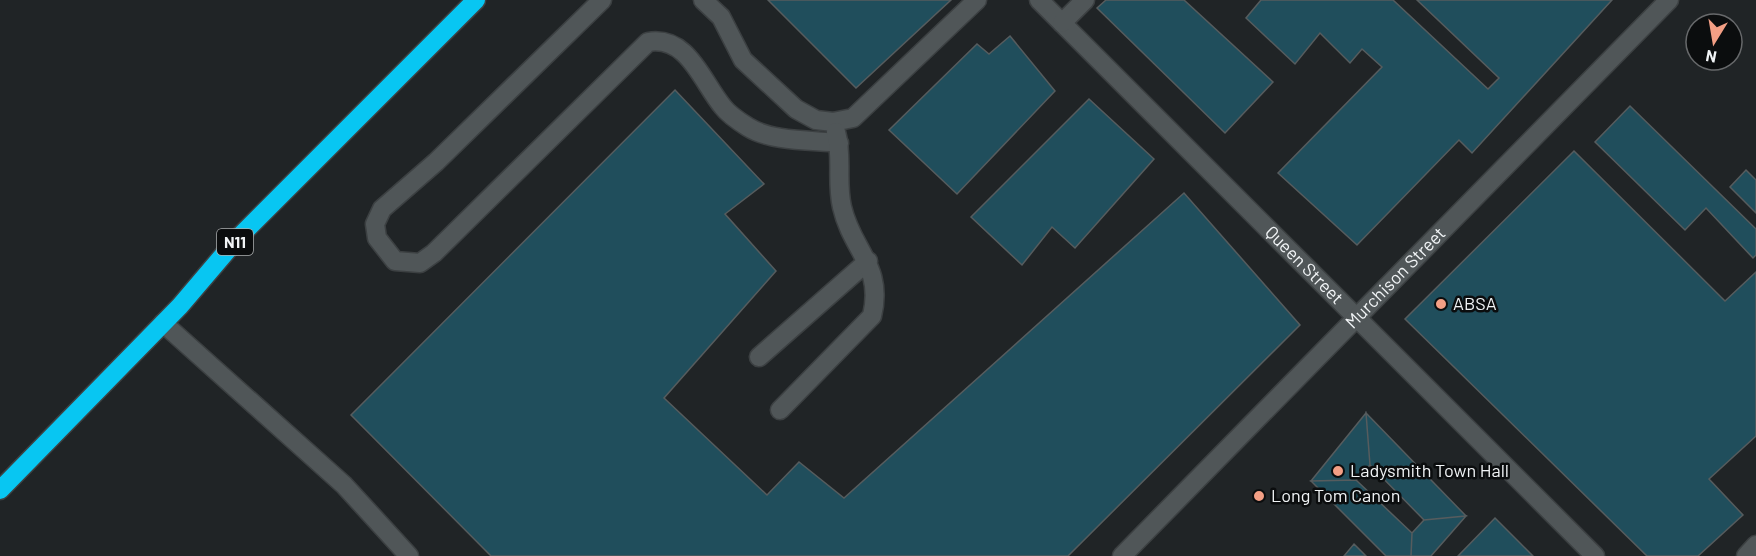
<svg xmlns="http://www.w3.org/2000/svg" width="1756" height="556" font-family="Barlow,sans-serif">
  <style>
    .building { fill: #204e5c; stroke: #565c5e; stroke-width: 1.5 }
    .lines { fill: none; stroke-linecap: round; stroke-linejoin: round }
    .minor-casing { stroke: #3c4042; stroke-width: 21 }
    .highway-casing { stroke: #3c4042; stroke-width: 21 }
    .minor { stroke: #505658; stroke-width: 18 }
    .highway { stroke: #08c6f2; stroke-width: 18 }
    .poi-dot { fill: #f39f85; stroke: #0b0d0e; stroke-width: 2 }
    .labels { text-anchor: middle; stroke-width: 5; stroke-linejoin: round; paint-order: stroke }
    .shield { fill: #0b0d0e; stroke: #acafb0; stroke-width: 1.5 }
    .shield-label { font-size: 16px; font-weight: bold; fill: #f1f4f6 }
    .street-label { font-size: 18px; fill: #f1f4f6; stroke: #0b0d0e }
    .poi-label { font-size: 18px; fill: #f1f4f6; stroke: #0b0d0e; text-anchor: start }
  </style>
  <rect width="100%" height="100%" fill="#202426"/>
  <!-- building -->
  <path class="building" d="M768 0H951L856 88Z
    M1106 0H1184L1273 82 1225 133 1097 8Z
    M1261 0H1393L1488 89 1499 78 1417 0H1612L1472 153 1459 140 1357 245 1278 173 1382 67 1362 49 1350 63 1320 33 1295 64 1246 18Z
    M1010 36 1055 91 957 194 889 130 977 44 989 54Z
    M675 90 764 184 725 214 776 271 664 398 767 495 799 462 844 498 1184 193 1300 325 1068 556H491L351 415Z
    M1089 99 1154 159 1075 248 1052 227 1022 265 971 217Z
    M1630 106 1756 229V255L1753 258 1706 208 1685 230 1595 142Z
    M1574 151 1725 301 1756 272V436L1709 479 1743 515 1698 556H1647L1405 319Z
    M1746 170 1756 180V213L1730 187Z
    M1366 413 1370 465 1356 480 1311 481Z
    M1366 413 1466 516 1424 520 1370 465Z
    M1356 480 1412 533 1411 556H1386L1311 481Z
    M1466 516 1431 556H1411L1412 533 1424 520Z
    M1495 518 1533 556H1458Z
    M1354 544 1366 556H1344Z"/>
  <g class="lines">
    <!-- minor casing -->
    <g class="minor-casing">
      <g id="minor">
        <path d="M602 0 436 162 382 209 375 224 377 238 395 261 420 263 434 253 648 42C688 35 702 82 723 107 729 115 740 122 748 127 772 142 812 140 839 143"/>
        <path d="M703 0 721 17 743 60 796 109 816 120 833 122 853 118 977 0"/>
        <path id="s1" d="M1039 0 1595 556"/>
        <path d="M1062 23 1085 0"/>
        <path d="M163 323 344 485 409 556"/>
        <path d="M759 357 868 261"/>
        <path d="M780 410 872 316C884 266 852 251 842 207 836 182 843 156 836 132"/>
        <path id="s2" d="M1122 556 1669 0"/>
        <path d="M1746 556 1756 545"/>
      </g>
    </g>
    <!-- highway casing -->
    <g class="highway-casing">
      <path id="highway" d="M0 490 180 306 237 239 476 0"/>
    </g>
    <!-- minor -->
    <use href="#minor" class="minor"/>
    <!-- highway -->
    <use href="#highway" class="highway"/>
  </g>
  <!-- markers -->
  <g class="poi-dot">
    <circle cx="1441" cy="304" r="6"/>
    <circle cx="1338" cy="471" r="6"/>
    <circle cx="1259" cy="496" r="6"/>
  </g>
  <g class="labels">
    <!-- shield labels -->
    <rect class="shield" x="217" y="229" width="36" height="26" rx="4.5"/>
    <g class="shield-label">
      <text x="235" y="248">N11</text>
    </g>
    <!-- street labels -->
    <g class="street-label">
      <text dy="6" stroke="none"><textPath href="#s1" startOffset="375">Queen Street</textPath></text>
      <text dy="6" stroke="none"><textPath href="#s2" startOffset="390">Murchison Street</textPath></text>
    </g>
    <!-- poi labels -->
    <g class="poi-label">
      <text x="1453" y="310">ABSA</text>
      <text x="1350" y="477">Ladysmith Town Hall</text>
      <text x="1271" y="502">Long Tom Canon</text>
    </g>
  </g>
  <!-- north arrow -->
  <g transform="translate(1714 42) rotate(191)"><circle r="28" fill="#0b0d0e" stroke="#67696b" stroke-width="1.5"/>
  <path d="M0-4.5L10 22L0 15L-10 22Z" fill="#f39f85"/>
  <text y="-9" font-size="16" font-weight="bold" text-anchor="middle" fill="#f1f4f6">N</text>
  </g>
</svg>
